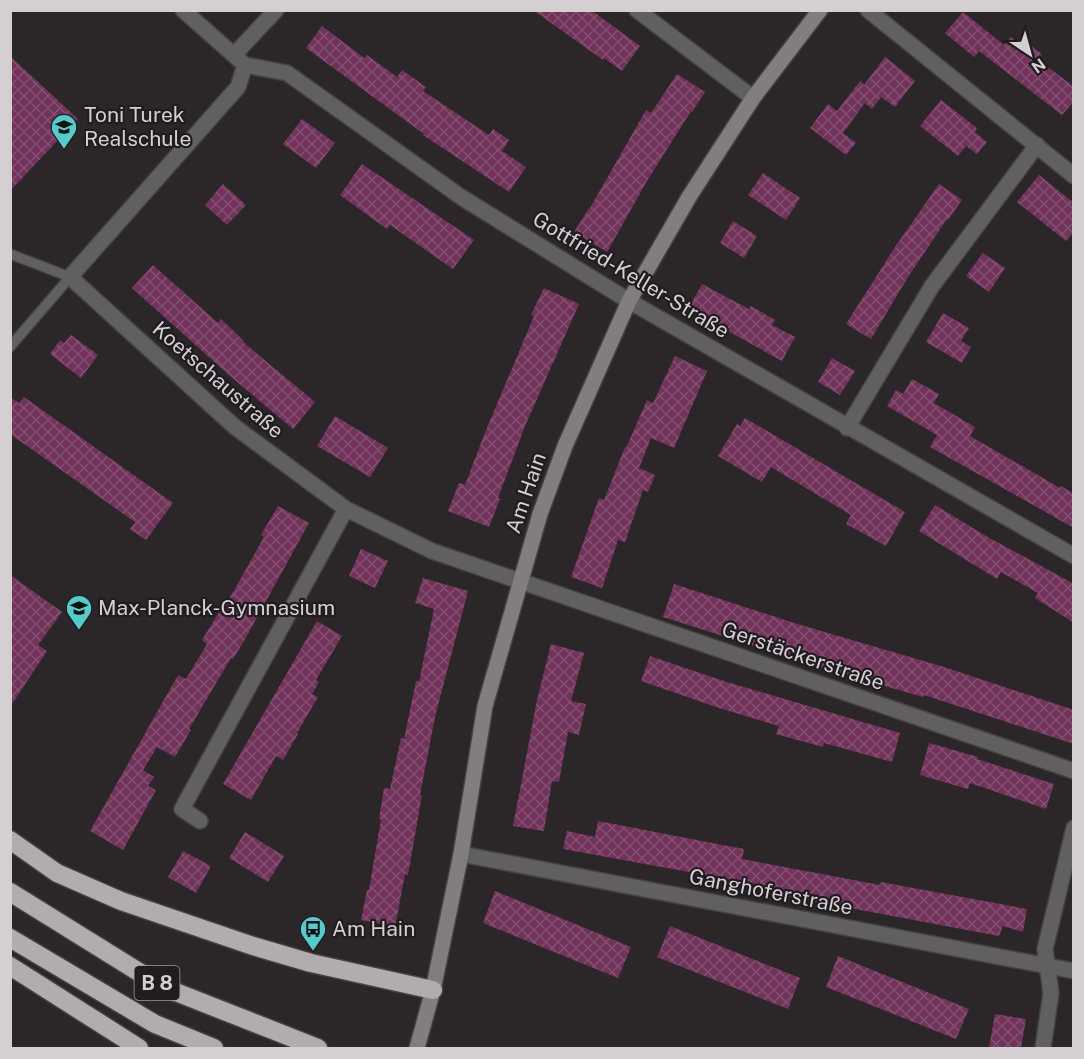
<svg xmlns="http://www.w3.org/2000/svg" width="1084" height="1059" font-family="'Public Sans',sans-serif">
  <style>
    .building { fill: url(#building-cross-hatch) }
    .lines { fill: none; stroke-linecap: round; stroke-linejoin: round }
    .lane-casing { stroke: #464143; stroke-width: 12 }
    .street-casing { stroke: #464143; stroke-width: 18 }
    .secondary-casing { stroke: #464143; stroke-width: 18 }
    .highway-casing { stroke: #464143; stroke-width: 21 }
    .lane { stroke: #625f60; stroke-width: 9 }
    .street { stroke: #625f60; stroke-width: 15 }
    .secondary { stroke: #827e80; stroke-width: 15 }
    .highway { stroke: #b2acaf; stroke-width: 18 }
    .labels { text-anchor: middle; stroke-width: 4.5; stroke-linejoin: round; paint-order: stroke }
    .shield { fill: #211c1f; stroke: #9e9a9c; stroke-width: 1.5 }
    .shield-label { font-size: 20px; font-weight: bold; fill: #d4d0d2 }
    .poi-label { font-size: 21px; fill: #d4d0d2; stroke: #211c1f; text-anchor: start }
    .street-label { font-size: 21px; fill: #d4d0d2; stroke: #211c1f }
  </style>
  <defs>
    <pattern id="building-cross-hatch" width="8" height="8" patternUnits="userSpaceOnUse" patternTransform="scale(1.5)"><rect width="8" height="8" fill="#71335a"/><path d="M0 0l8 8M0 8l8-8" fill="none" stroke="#845071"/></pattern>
  </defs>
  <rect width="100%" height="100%" fill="#2b2628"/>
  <!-- building -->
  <path class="building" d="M533 10H591L640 46 622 71 604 58 603 60Z
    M963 12 1004 45 1011 37 1026 49 1030 45 1042 54 1038 59 1074 87V101L1062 115 979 51 974 57 945 33Z
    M322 26 364 58 367 55 397 77 402 70 426 87 423 91 489 135 493 129 509 140 502 151 526 167 509 192 423 135 424 134 306 48Z
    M10 56 78 119 10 191Z
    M885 57 915 81 895 107 881 97 872 109 865 103 843 133 856 143 846 155 810 128 828 104 837 111 860 81 864 85Z
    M677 74 705 92 692 112 691 111 647 181 607 252 574 232 589 208H590L646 110 651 113Z
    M941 100 977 128 975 132 987 142 977 154 966 146 958 156 920 126Z
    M302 119 335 143 316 168 283 144Z
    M362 164 474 240 453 269 390 225 387 229 340 195Z
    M763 173 800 198 786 220 748 195Z
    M1039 175 1074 203V232L1066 241 1017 202Z
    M223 184 246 205 227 225 205 205Z
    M939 184 962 200 948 220 947 219 908 277 871 339 846 324 897 244Z
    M733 221 757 236 744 258 720 243Z
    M983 253 1005 268 989 292 966 276Z
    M153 265 218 323 221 319 244 341 243 342 315 402 293 429 230 376 132 288Z
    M702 284 749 309 751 306 775 320 772 325 795 337 782 361 688 309Z
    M544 288 579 304 525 426 498 498 500 499 489 527 448 511 459 483 465 485 484 435 534 316 531 315Z
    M943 313 969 328 961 341 971 347 962 363 926 342Z
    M71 335 98 355 81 378 50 354 60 340 64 343Z
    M675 356 707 371 674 448 651 438 639 468 655 475 648 492 643 490 625 542 618 540 602 588 571 577 599 498 604 500 625 447 626 448 647 400 653 403Z
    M832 358 855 371 840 395 818 382Z
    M912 379 939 394 934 403 975 427 970 436 1060 488 1061 486 1074 494V528L930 447 937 435 887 406 896 390 903 394Z
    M10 397 19 403 24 397 173 503 146 540 130 529 135 522 10 434Z
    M335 416 388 448 370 477 317 446Z
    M745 418 905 512 886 546 846 524 851 515 771 467 762 482 718 456 737 424 740 426Z
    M935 505 986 536 1074 584V623L1035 598 1038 593 1001 572 997 579 919 531Z
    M278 506 309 523 244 641 233 659 231 658 189 729 191 730 175 757 157 747 143 770 154 777 148 786 156 790 123 850 90 831 178 675 186 679 207 644 202 640 221 609 223 610 264 537 261 535Z
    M361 549 388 561 375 588 349 576Z
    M10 575 62 612 38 645 47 651 10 707Z
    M423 578 468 591 435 717 420 795H422L408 875 405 874 395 927 361 920 367 890H369L381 819H379L384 788 390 789 401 738 404 739 416 681 419 682 434 609 415 603Z
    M674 584 794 623 944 667 1074 710V744L924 695 923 697 843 674 663 617Z
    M317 621 342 636 316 680 319 682 312 694 318 697 297 733 298 734 283 760 276 756 251 800 223 784Z
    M551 644 584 653 571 701 586 704 579 735 568 732 559 782 552 781 544 831 513 826 537 700Z
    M650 656 727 682 900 733 892 762 824 743 823 747 776 734 779 726 719 708 641 681Z
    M929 743 978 757 977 759 1054 784 1046 809 970 783 968 789 920 775Z
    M598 821 744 849 742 859 880 885 881 882 1027 909 1023 932 1003 926 999 936 759 891 760 885 563 849 567 831 595 837Z
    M245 832 284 856 268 882 229 858Z
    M183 851 211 866 196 893 168 877Z
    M495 891 631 947 618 978 483 923Z
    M670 926 800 978 788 1009 657 957Z
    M838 956 969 1009 956 1039 826 987Z
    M995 1014 1026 1019 1021 1048H989Z"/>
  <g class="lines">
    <!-- lane casing -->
    <g class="lane-casing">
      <path id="lane" d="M10 254 70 277 10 347"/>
    </g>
    <!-- street casing -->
    <g class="street-casing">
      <path id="street" d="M183 10 245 65 287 73 461 197 629 301 1074 556
        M637 10 753 98
        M868 10 1074 176
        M234 55 276 10
        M245 65 238 87 70 277 235 427 346 509 432 551 1074 771
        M847 428 932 286 1037 145
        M200 821 182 809 346 509
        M461 854 1074 971
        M1043 1048 1051 993 1045 949 1074 828"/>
    </g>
    <!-- secondary casing -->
    <g class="secondary-casing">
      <path id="secondary" d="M417 1048 433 990 461 854 485 706 540 514 565 446 629 301 689 197 753 98 820 10"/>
    </g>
    <!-- highway casing -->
    <g class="highway-casing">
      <path id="highway" d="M10 840 57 873 121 901 253 946 311 963 433 990
        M10 892 163 987 318 1048
        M10 938 155 1024 214 1048
        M10 966 139 1048"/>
    </g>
    <!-- lane -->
    <use href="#lane" class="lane"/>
    <!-- street -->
    <use href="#street" class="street"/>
    <!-- secondary -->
    <use href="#secondary" class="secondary"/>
    <!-- highway -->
    <use href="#highway" class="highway"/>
  </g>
  <!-- icons -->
  <defs>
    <g id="school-pin" transform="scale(1.35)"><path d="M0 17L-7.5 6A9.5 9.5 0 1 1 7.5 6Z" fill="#52cdcb" stroke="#211c1f"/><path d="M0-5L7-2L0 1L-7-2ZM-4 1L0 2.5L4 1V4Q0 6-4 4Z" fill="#111"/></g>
    <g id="bus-pin" transform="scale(1.35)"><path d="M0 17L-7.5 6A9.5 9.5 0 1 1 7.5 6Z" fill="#52cdcb" stroke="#211c1f"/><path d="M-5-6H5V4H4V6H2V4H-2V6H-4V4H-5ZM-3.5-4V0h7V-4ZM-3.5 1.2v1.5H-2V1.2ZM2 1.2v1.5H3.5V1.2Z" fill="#111"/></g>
  </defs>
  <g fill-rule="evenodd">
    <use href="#school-pin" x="64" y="127"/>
    <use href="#school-pin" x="79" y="608"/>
    <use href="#bus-pin" x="313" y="929"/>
  </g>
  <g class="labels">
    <!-- shield labels -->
    <rect class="shield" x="134.5" y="966" width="45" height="34" rx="4.5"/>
    <g class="shield-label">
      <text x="157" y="990">B 8</text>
    </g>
    <!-- poi labels -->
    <g class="poi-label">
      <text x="84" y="122">Toni Turek<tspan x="84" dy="24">Realschule</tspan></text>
      <text x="98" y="615">Max-Planck-Gymnasium</text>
      <text x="332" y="936">Am Hain</text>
    </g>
    <!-- street labels -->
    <g class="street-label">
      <text transform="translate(631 275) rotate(31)" y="7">Gottfried-Keller-Straße</text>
      <text transform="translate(218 380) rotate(41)" y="7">Koetschaustraße</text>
      <text transform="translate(526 493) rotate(-71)" y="7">Am Hain</text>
      <text transform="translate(803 656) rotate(19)" y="7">Gerstäckerstraße</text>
      <text transform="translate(771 892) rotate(11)" y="7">Ganghoferstraße</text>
    </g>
  </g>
  <!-- border -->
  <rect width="1084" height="1059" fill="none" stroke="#d4d0d2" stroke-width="24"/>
  <!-- north arrow -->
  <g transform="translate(1030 54) rotate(144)" stroke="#211c1f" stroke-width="4.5" paint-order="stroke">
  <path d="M0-4.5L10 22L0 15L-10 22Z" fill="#d4d0d2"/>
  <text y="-9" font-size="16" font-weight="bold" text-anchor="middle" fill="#d4d0d2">N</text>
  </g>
</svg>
